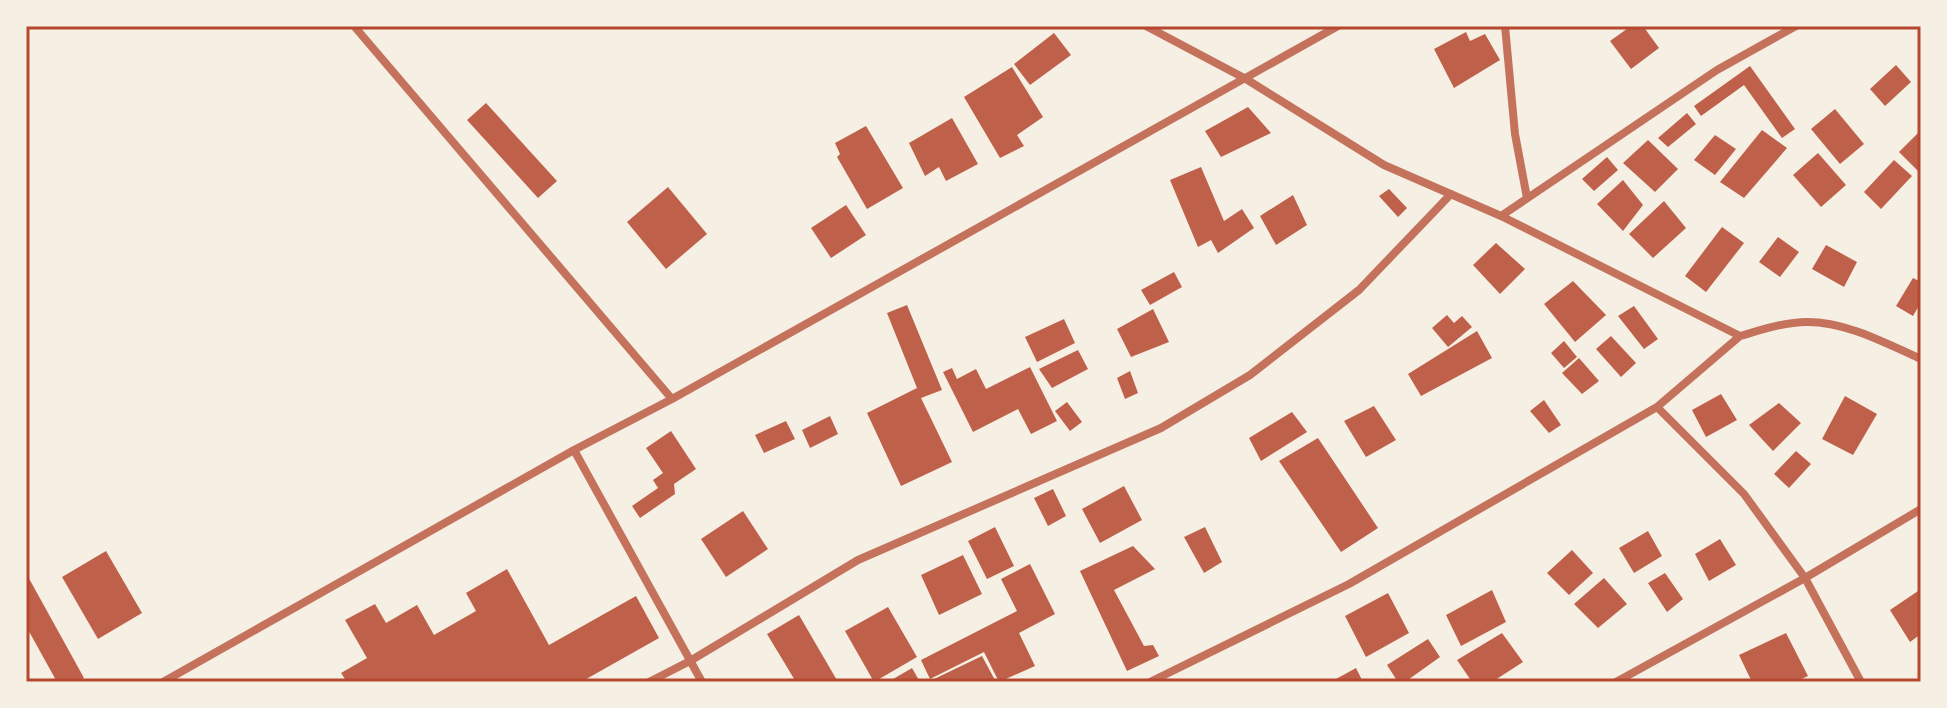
<svg xmlns="http://www.w3.org/2000/svg" width="1947" height="708" font-family="'DM Sans',sans-serif">
  <style>
    .building { fill: #bf614a }
    .lines { fill: none; stroke-linecap: round; stroke-linejoin: round }
    .minor { stroke: #c5725c; stroke-width: 8 }
    .neatline { fill: none; stroke: #b5482f; stroke-width: 3 }
  </style>
  <rect width="100%" height="100%" fill="#f6efe4"/>
  <!-- building -->
  <path class="building" d="M1631 26H1643L1659 48 1631 69 1610 41Z
    M1466 32 1470 41 1485 34 1500 60 1454 88 1434 49Z
    M1054 33 1071 55 1030 85 1014 64Z
    M1896 65 1911 82 1885 106 1870 89Z
    M1750 66 1795 129 1782 138 1744 85 1701 116 1694 106Z
    M1012 67 1043 117 1017 135 1024 146 1000 158 964 97Z
    M486 103 557 181 538 198 467 120Z
    M1248 107 1271 133 1221 157 1205 131Z
    M1835 109 1864 144 1840 164 1811 129Z
    M1687 113 1696 124 1668 147 1658 138Z
    M952 118 978 164 946 181 939 167 925 176 909 143Z
    M866 126 903 188 867 209 837 157 840 154 835 143Z
    M1762 130 1787 148 1744 198 1720 182Z
    M1921 130V169L1919 172 1899 152Z
    M1715 135 1736 149 1715 175 1694 160Z
    M1648 140 1678 169 1655 192 1623 163Z
    M1818 153 1846 185 1821 207 1793 175Z
    M1607 157 1618 170 1594 191 1582 179Z
    M1894 160 1912 176 1881 209 1864 192Z
    M1201 167 1224 221 1242 209 1254 228 1218 253 1211 240 1198 247 1170 180Z
    M1623 180 1643 205 1623 231 1597 204Z
    M668 187 707 234 666 269 627 222Z
    M1389 189 1407 208 1398 217 1379 196Z
    M1293 195 1307 225 1276 245 1260 216Z
    M1664 201 1686 228 1653 258 1629 234Z
    M846 205 866 235 831 258 811 228Z
    M1722 227 1744 243 1706 292 1685 276Z
    M1778 237 1799 252 1780 277 1759 262Z
    M1496 243 1525 269 1500 294 1473 265Z
    M1826 245 1857 262 1844 287 1812 269Z
    M1174 272 1182 287 1150 305 1141 290Z
    M1913 278 1921 282V302L1913 316 1896 306Z
    M1573 281 1606 315 1575 342 1544 304Z
    M907 305 942 390 921 398 952 462 901 486 867 413 917 388 887 313Z
    M1634 306 1658 339 1644 349 1618 316Z
    M1153 309 1169 342 1131 357 1117 329Z
    M1447 315 1454 323 1462 316 1472 327 1448 347 1432 328Z
    M1064 319 1075 343 1037 362 1025 337Z
    M1477 331 1492 358 1421 396 1408 374Z
    M1611 336 1636 363 1621 377 1596 349Z
    M1564 341 1577 357 1564 368 1551 353Z
    M1078 350 1088 369 1052 388 1039 369Z
    M1579 358 1599 381 1582 394 1562 373Z
    M1030 367 1057 421 1031 434 1018 409 973 432 943 372 952 368 957 379 976 369 986 389Z
    M1130 371 1138 393 1125 399 1117 378Z
    M1721 394 1737 420 1706 437 1692 410Z
    M1845 396 1877 414 1853 455 1822 439Z
    M1544 400 1561 425 1549 433 1530 411Z
    M1067 402 1082 422 1070 431 1055 411Z
    M1779 403 1801 423 1773 451 1749 425Z
    M1374 406 1396 440 1366 457 1344 421Z
    M1292 412 1307 432 1261 461 1249 438Z
    M830 416 838 434 810 448 802 430Z
    M786 421 795 439 764 453 755 435Z
    M671 431 696 469 674 484 675 494 640 518 632 506 658 488 653 480 663 473 646 448Z
    M1318 438 1378 528 1341 552 1279 461Z
    M1796 451 1811 464 1789 488 1774 474Z
    M1124 486 1142 520 1100 543 1082 509Z
    M1053 489 1066 516 1048 526 1034 498Z
    M743 511 768 549 726 577 701 539Z
    M995 527 1014 566 987 579 968 541Z
    M1205 527 1222 562 1204 573 1184 537Z
    M1648 531 1662 556 1634 573 1619 548Z
    M1720 539 1736 565 1709 581 1695 554Z
    M1133 546 1155 569 1114 590 1144 646 1153 645 1159 656 1127 671 1080 571Z
    M1572 550 1593 573 1569 595 1547 573Z
    M106 551 142 613 98 639 62 577Z
    M963 555 982 594 939 615 921 575Z
    M1030 564 1055 614 1019 633 1035 666 999 682 984 652 930 679 921 660 1017 611 1001 579Z
    M507 569 549 645 636 596 659 638 581 682H347L341 673 367 658 345 620 375 604 386 623 417 605 434 635 476 611 466 593Z
    M26 573 84 678 77 682H57L26 626Z
    M1665 573 1683 599 1667 612 1648 583Z
    M1604 578 1627 604 1598 628 1574 604Z
    M1921 589V634L1910 642 1890 610Z
    M1492 590 1506 622 1461 646 1446 615Z
    M1388 593 1409 633 1366 657 1345 616Z
    M888 607 917 657 874 682 845 631Z
    M799 615 838 682H796L767 634Z
    M1502 633 1523 662 1492 682H1472L1457 660Z
    M1786 633 1808 676 1795 682H1752L1739 655Z
    M1428 639 1440 657 1405 682H1398L1387 665Z
    M982 656 996 682H933L932 680Z
    M912 668 920 682H888Z
    M1356 668 1363 682H1338L1336 679Z"/>
  <g class="lines">
    <!-- minor -->
    <path class="minor" d="M354 26 672 399
      M1146 26 1246 79 1384 165 1501 216 1740 336C1761 330 1785 322 1807 322 1847 322 1885 343 1921 359
      M1505 26 1515 134 1527 198
      M1501 216 1717 70 1796 26
      M1657 407 1744 494 1805 578 1861 682
      M574 450 702 682
      M163 682 574 450 672 399 1338 26
      M649 682 690 661 858 560 1161 428 1250 375 1359 290 1451 194
      M1150 682 1349 584 1657 407 1740 336
      M1616 682 1805 578 1921 509"/>
  </g>
  <!-- border -->
  <rect width="1947" height="708" fill="none" stroke="#f6efe4" stroke-width="56"/>
  <rect x="28" y="28" width="1891" height="652" class="neatline"/>
</svg>
